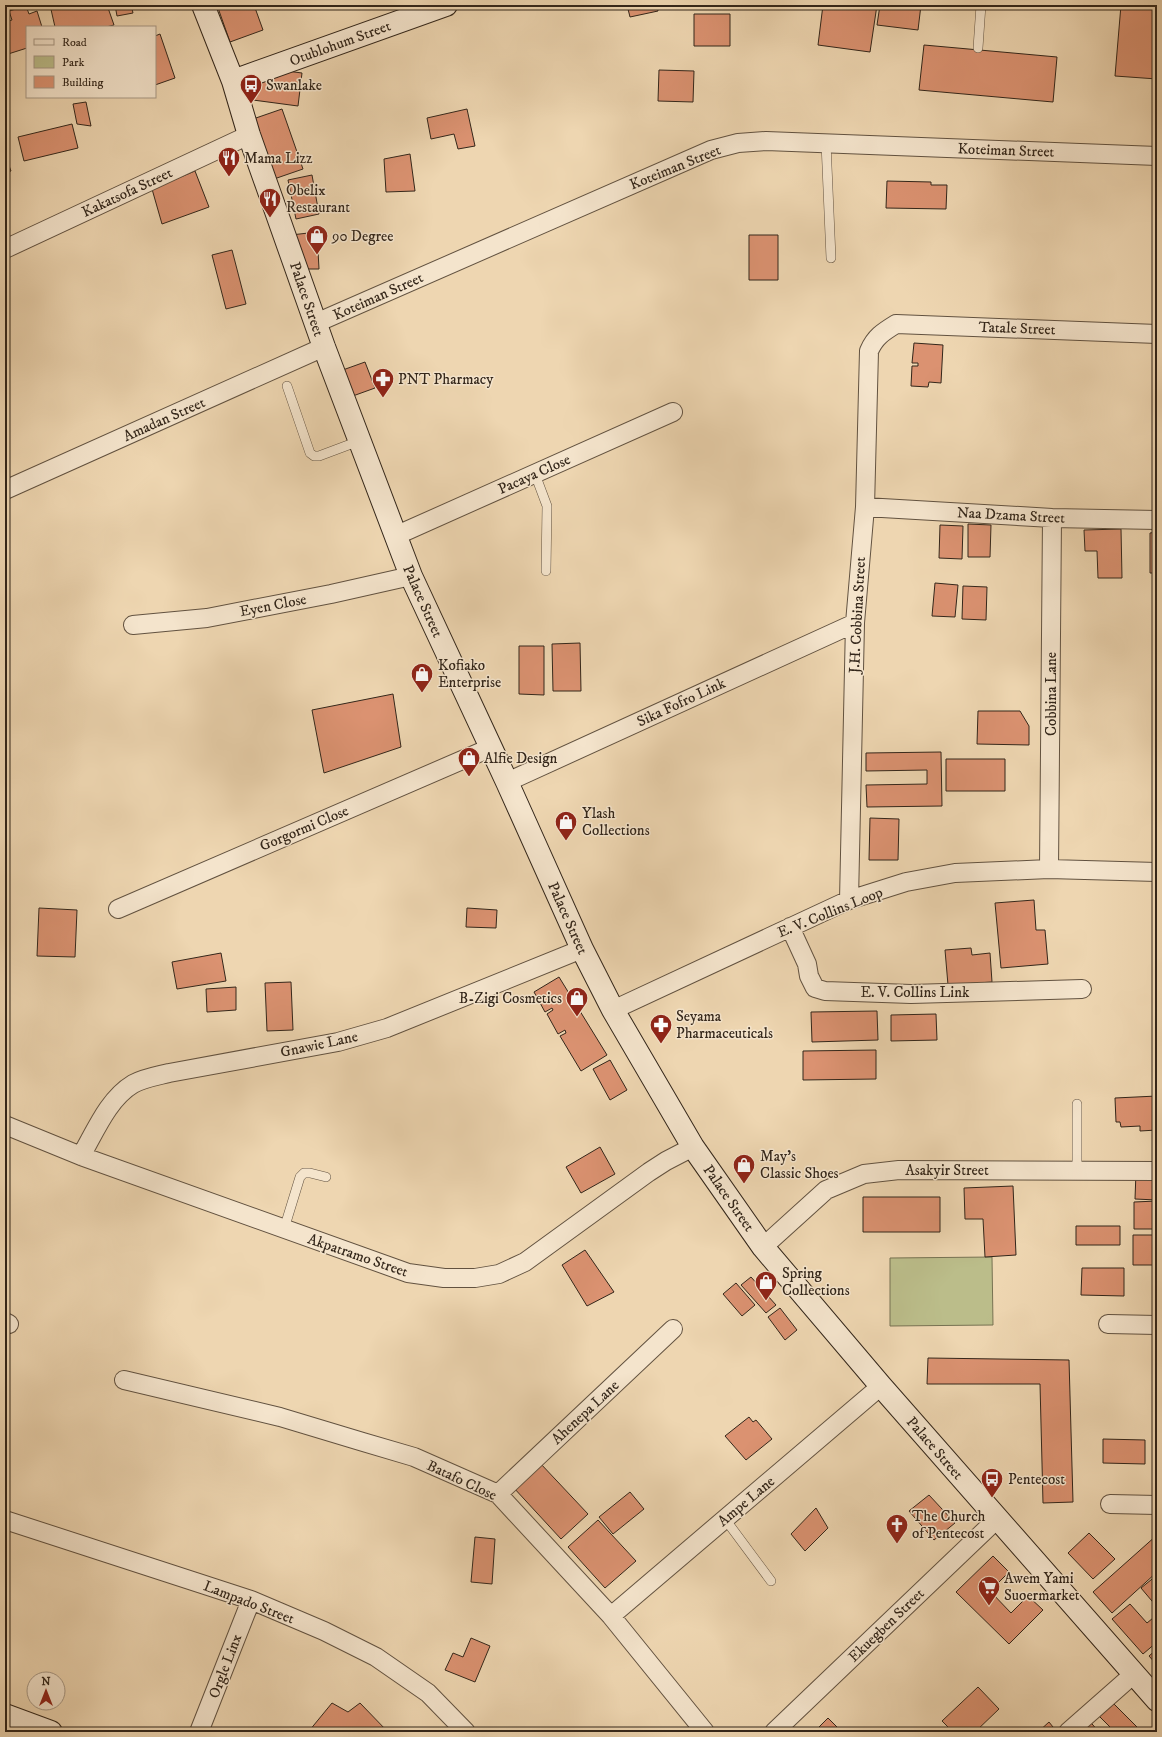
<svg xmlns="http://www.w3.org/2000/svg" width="1162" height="1737" font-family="'IM FELL DW Pica',serif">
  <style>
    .green { fill: #bbbd8a; stroke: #777252 }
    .building { fill: #db9271; stroke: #33261a }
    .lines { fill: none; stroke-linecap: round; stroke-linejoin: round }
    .lane-casing { stroke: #625240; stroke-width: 10 }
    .street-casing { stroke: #625240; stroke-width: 20 }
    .secondary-casing { stroke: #33261a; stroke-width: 24 }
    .lane { stroke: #f4e4cc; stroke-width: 9 }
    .street { stroke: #f4e4cc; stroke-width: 18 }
    .secondary { stroke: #f4e4cc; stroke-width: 22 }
    .labels { text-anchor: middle; stroke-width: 3; stroke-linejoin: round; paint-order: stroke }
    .street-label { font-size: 15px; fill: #33261a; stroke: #f4e4cc }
    .poi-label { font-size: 15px; fill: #33261a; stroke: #f4e4cc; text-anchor: start }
  </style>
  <rect width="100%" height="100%" fill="#eed6b1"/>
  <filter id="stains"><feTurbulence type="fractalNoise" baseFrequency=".005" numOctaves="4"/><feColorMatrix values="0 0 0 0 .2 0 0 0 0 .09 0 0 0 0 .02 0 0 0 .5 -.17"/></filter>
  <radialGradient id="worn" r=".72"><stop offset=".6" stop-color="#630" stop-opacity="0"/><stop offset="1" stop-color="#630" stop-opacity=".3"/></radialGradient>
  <!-- green -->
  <path class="green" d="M992 1257 993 1325 890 1326V1258Z"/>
  <!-- building -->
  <path class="building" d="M50 5H107L114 25 106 27H55Z
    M115 5H131L133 13 117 16Z
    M217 5H246L247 8 254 5 263 30 230 42Z
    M627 5H657L658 11 630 17Z
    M823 5H877L870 52 818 45Z
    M880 5H921L918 30 877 25Z
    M1121 5H1157V79L1115 76Z
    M26 6 29 14 37 11 42 27H27V48L5 55V22L12 20 9 11Z
    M694 14H730V46H694Z
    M160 34 175 78 155 85V36Z
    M924 45 1057 57 1053 102 919 90Z
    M279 70 302 73 298 106 253 100 257 75 278 77Z
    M659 70 694 71 693 102 658 101Z
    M86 102 91 126 77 124 73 104Z
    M282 109 303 169 274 179 253 119Z
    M467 109 475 146 458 149 454 134 431 139 427 118Z
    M72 124 78 148 24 161 18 137Z
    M410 154 415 191 386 192 384 159Z
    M5 155 11 171 5 173Z
    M195 171 209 207 162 224 152 189Z
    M312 175 319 214 296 219 288 180Z
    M887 181 931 182V185H947L946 209 886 208Z
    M317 232 319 269H300L291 235Z
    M749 235H778V280H749Z
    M232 250 246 304 226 309 212 255Z
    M914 343 943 345 941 383 929 382 928 387 911 386 912 366H918V363H912Z
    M365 362 375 388 350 397 340 371Z
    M968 524 991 525 990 557H968Z
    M940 525 963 526 962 559 939 558Z
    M1121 529 1122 578H1098L1097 551H1085L1084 530Z
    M1157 532V573H1150V533Z
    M935 583 958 585 955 617 932 616Z
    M963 586 987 587 986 620 962 619Z
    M580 643 581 691H553L552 644Z
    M519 646H544V695L519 694Z
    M393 694 401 747 324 773 312 710Z
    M978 711H1020L1029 726V745L977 744Z
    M941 752 942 806 867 807 866 785 927 784V770L866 771V753Z
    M946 759H1005V791H946Z
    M870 818 899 819 898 860H869Z
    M1034 900 1036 930H1045L1048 964 1001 968 995 903Z
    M39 908 77 910 75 957 37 956Z
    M467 908 497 910 496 928 466 927Z
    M971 948 972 955 990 953 992 982 948 985 945 950Z
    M221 953 226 981 177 989 172 962Z
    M559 977 607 1055 581 1071 560 1036 566 1033 565 1030 558 1034 547 1014 553 1010 552 1008 545 1012 534 992Z
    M291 982 293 1030 267 1031 265 983Z
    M236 987V1010L207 1012 206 989Z
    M877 1011 878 1040 812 1042 811 1012Z
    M936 1014 937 1040 891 1041V1015Z
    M876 1050V1079L803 1080V1051Z
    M610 1060 627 1090 610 1100 593 1069Z
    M1157 1096V1130L1140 1131V1126L1121 1127 1120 1122H1116L1115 1098Z
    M600 1147 615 1174 581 1193 566 1167Z
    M1136 1172 1157 1173V1200L1135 1199Z
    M1013 1186 1016 1255 985 1257 983 1219H965L964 1188Z
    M863 1197H940V1232H863Z
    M1157 1201V1229H1134V1202Z
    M1076 1226H1120V1245H1076Z
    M1133 1235H1157V1265H1133Z
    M585 1250 614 1292 587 1306 562 1265Z
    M1082 1268H1124V1296L1081 1295Z
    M751 1277 776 1305 766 1313 741 1285Z
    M736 1283 755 1305 742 1316 723 1294Z
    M780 1308 797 1330 785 1340 768 1317Z
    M928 1358 1069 1360 1073 1502 1043 1503 1040 1384H927Z
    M749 1417 753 1422 756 1420 772 1439 746 1460 725 1436Z
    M1103 1439 1145 1440V1464L1103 1463Z
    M540 1463 588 1514 561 1539 513 1487Z
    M630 1492 644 1509 613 1534 599 1517Z
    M929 1495 955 1523 934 1540 909 1511Z
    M816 1508 828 1528 805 1551 791 1534Z
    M598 1520 636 1561 605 1588 568 1547Z
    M1089 1533 1115 1559 1093 1579 1068 1553Z
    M1157 1535V1572L1112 1613 1093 1592Z
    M475 1537 495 1539 492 1584 471 1582Z
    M993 1556 1009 1572 990 1591 1011 1613 1028 1596 1043 1610 1009 1644 956 1592Z
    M1157 1575V1607L1141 1588Z
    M1130 1604 1147 1623 1153 1618 1157 1622V1642L1143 1654 1112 1619Z
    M471 1638 490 1646 475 1682 445 1670 453 1653 463 1657Z
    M1157 1649V1665L1149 1656Z
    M978 1687 999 1709 975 1732H953L942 1721Z
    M1108 1698 1142 1732H1115L1094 1711Z
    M332 1703 348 1712 360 1703 388 1732H311L309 1731Z
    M1086 1717 1099 1732H1070Z
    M828 1718 842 1732H814Z
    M1049 1722 1057 1732H1038Z"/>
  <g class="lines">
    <!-- lane casing -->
    <g class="lane-casing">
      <path id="lane" d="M978 48 981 5
        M826 143 831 258
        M287 386 310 453 314 456H319L359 441
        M535 474 547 506 546 571
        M1077 1104V1170
        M284 1229 300 1177 304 1173H310L326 1177
        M725 1519 771 1581"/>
    </g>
    <!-- street casing -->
    <g class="street-casing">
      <path id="street" d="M5 249 249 135
        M316 323 711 150 738 143 766 141 1157 156
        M5 490 324 347
        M865 507 1052 518 1157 520
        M395 536 673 412
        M133 625 207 618 331 594 411 576
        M507 782 855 623
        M1049 869 1052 518
        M849 900 855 623 865 507 869 351C875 337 883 332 896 324L1157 334
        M118 909 490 748
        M790 927 807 964 809 976 815 988 825 991 911 994 1082 989
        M613 1010 849 900 906 882 955 873 1049 869 1157 872
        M5 1125 81 1156 408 1273 444 1278H475L499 1274 525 1262 649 1172 666 1161 693 1147
        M81 1156C95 1132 108 1099 133 1084 144 1078 157 1076 169 1073L338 1042 387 1028 582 949
        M763 1247 826 1190 864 1174 899 1170 1157 1171
        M5 1322 9 1324
        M1108 1324 1157 1325
        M124 1380 280 1417 363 1442 414 1457 498 1494 611 1616 705 1732
        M498 1494 673 1329
        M1110 1504 1157 1505
        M5 1520 251 1600 324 1631 376 1657 428 1693 466 1732
        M611 1616 881 1386
        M199 1732 251 1600
        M774 1732 997 1519
        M1068 1732 1135 1673"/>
    </g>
    <!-- secondary casing -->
    <g class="secondary-casing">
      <path id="secondary" d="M203 5 233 81 249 135 324 347 411 576 507 782 582 949 613 1010 693 1147 763 1247 881 1386 1157 1700
        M233 81 446 5
        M5 1715 51 1732"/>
    </g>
    <!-- lane -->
    <use href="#lane" class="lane"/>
    <!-- street -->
    <use href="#street" class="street"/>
    <!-- secondary -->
    <use href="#secondary" class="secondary"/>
  </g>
  <!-- icons -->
  <defs>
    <g id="bus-pin" transform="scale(1.15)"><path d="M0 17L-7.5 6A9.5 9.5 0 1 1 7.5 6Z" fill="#8f2418" stroke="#f4e4cc"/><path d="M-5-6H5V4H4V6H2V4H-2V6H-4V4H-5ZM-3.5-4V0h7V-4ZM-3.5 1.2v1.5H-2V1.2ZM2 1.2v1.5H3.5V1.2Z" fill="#fff"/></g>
    <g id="restaurant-pin" transform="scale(1.15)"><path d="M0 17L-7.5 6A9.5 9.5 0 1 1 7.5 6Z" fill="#8f2418" stroke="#f4e4cc"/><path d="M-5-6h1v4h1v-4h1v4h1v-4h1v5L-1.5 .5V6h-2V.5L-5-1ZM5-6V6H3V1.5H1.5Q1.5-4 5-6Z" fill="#fff"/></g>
    <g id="shop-pin" transform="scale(1.15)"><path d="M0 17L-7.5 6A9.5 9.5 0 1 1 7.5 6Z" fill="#8f2418" stroke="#f4e4cc"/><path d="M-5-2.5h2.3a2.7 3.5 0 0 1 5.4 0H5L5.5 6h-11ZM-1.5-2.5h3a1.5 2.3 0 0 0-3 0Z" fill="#fff"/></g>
    <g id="pharmacy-pin" transform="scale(1.15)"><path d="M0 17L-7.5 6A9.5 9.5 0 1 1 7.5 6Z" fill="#8f2418" stroke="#f4e4cc"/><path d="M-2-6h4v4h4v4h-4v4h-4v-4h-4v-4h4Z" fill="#fff"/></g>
    <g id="church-pin" transform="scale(1.15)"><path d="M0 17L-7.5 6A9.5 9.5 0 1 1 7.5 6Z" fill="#8f2418" stroke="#f4e4cc"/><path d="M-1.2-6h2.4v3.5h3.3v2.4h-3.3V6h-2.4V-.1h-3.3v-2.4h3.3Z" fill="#fff"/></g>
    <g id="supermarket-pin" transform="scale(1.15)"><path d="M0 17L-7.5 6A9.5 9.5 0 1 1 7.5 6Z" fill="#8f2418" stroke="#f4e4cc"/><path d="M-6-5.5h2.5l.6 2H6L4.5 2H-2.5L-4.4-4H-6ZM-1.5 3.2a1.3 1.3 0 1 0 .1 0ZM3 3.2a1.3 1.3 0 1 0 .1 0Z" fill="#fff"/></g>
  </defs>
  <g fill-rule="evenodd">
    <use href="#bus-pin" x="251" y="85"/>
    <use href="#restaurant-pin" x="229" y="158"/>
    <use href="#restaurant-pin" x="270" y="199"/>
    <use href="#shop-pin" x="317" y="236"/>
    <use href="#pharmacy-pin" x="383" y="379"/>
    <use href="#shop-pin" x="422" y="674"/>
    <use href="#shop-pin" x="469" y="758"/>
    <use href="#shop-pin" x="566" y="822"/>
    <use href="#shop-pin" x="577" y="998"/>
    <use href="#pharmacy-pin" x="661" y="1025"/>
    <use href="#shop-pin" x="744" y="1165"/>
    <use href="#shop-pin" x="766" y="1282"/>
    <use href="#bus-pin" x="992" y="1479"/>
    <use href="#church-pin" x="897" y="1525"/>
    <use href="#supermarket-pin" x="989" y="1587"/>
  </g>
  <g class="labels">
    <!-- street labels -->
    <g class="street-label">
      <text transform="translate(340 43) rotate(-20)" y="5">Otublohum Street</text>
      <text transform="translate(1006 150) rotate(2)" y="5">Koteiman Street</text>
      <text transform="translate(675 167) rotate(-22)" y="5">Koteiman Street</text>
      <text transform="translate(127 192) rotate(-25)" y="5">Kakatsofa Street</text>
      <text transform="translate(378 296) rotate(-24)" y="5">Koteiman Street</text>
      <text transform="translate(307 299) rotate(71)" y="5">Palace Street</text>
      <text transform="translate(1017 328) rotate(2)" y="5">Tatale Street</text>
      <text transform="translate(164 419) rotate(-24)" y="5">Amadan Street</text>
      <text transform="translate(534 474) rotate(-24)" y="5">Pacaya Close</text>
      <text transform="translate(1011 515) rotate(3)" y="5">Naa Dzama Street</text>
      <text transform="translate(423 601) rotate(66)" y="5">Palace Street</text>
      <text transform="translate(273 605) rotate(-11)" y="5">Eyen Close</text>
      <text transform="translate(857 615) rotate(-87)" y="5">J.H. Cobbina Street</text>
      <text transform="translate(1051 694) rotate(-90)" y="5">Cobbina Lane</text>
      <text transform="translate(681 702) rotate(-25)" y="5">Sika Fofro Link</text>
      <text transform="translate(304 828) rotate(-23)" y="5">Gorgormi Close</text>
      <text transform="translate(830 912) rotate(-22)" y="5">E. V. Collins Loop</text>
      <text transform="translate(568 918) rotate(66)" y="5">Palace Street</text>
      <text x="915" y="997">E. V. Collins Link</text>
      <text transform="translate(319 1044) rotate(-12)" y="5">Gnawie Lane</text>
      <text x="947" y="1175">Asakyir Street</text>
      <text transform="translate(729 1198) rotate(55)" y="5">Palace Street</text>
      <text transform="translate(358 1255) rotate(19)" y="5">Akpatramo Street</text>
      <text transform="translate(585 1412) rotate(-43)" y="5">Ahenepa Lane</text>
      <text transform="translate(935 1448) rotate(49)" y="5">Palace Street</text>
      <text transform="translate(462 1480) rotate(25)" y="5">Batafo Close</text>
      <text transform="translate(746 1501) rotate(-40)" y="5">Ampe Lane</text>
      <text transform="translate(249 1602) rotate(21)" y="5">Lampado Street</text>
      <text transform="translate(886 1625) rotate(-44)" y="5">Ekuegben Street</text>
      <text transform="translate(225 1666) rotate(-69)" y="5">Orgle Linx</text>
    </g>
    <!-- poi labels -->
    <g class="poi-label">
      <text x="266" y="90">Swanlake</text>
      <text x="244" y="163">Mama Lizz</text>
      <text x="286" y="195">Obelix<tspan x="286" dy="17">Restaurant</tspan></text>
      <text x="332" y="241">90 Degree</text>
      <text x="398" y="384">PNT Pharmacy</text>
      <text x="438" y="670">Kofiako<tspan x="438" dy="17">Enterprise</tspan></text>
      <text x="484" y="763">Alfie Design</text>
      <text x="582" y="818">Ylash<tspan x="582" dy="17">Collections</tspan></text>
      <text x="562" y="1003" text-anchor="end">B-Zigi Cosmetics</text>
      <text x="676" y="1021">Seyama<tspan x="676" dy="17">Pharmaceuticals</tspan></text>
      <text x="760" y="1161">May's<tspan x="760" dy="17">Classic Shoes</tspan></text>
      <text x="782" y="1278">Spring<tspan x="782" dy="17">Collections</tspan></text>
      <text x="1008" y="1484">Pentecost</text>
      <text x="912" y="1521">The Church<tspan x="912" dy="17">of Pentecost</tspan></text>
      <text x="1004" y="1583">Awem Yami<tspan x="1004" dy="17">Suoermarket</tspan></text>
    </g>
  </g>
  <!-- margin -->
  <rect width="1162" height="1737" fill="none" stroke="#eed6b1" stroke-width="20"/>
  <rect x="6" y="6" width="1150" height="1725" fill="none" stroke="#33261a" stroke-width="2"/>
  <rect x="10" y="10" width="1142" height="1717" fill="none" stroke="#33261a"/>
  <!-- legend -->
  <rect x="26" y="26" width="130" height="72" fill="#f4e4cc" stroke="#a79885"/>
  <rect x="34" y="39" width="20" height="6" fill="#f4e4cc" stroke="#a79885"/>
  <text x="62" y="46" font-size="12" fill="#33261a">Road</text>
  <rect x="34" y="56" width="20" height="12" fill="#bbbd8a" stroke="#a79885"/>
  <text x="62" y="66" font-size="12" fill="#33261a">Park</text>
  <rect x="34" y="76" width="20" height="12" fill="#db9271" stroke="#a79885"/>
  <text x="62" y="86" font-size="12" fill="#33261a">Building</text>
  <!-- north arrow -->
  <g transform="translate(46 1691)"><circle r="19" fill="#f4e4cc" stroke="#a79885"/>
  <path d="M0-3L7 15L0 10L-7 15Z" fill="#8f2418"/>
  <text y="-6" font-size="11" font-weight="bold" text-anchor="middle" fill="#33261a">N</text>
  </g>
  <rect width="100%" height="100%" filter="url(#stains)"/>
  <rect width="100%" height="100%" fill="url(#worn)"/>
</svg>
